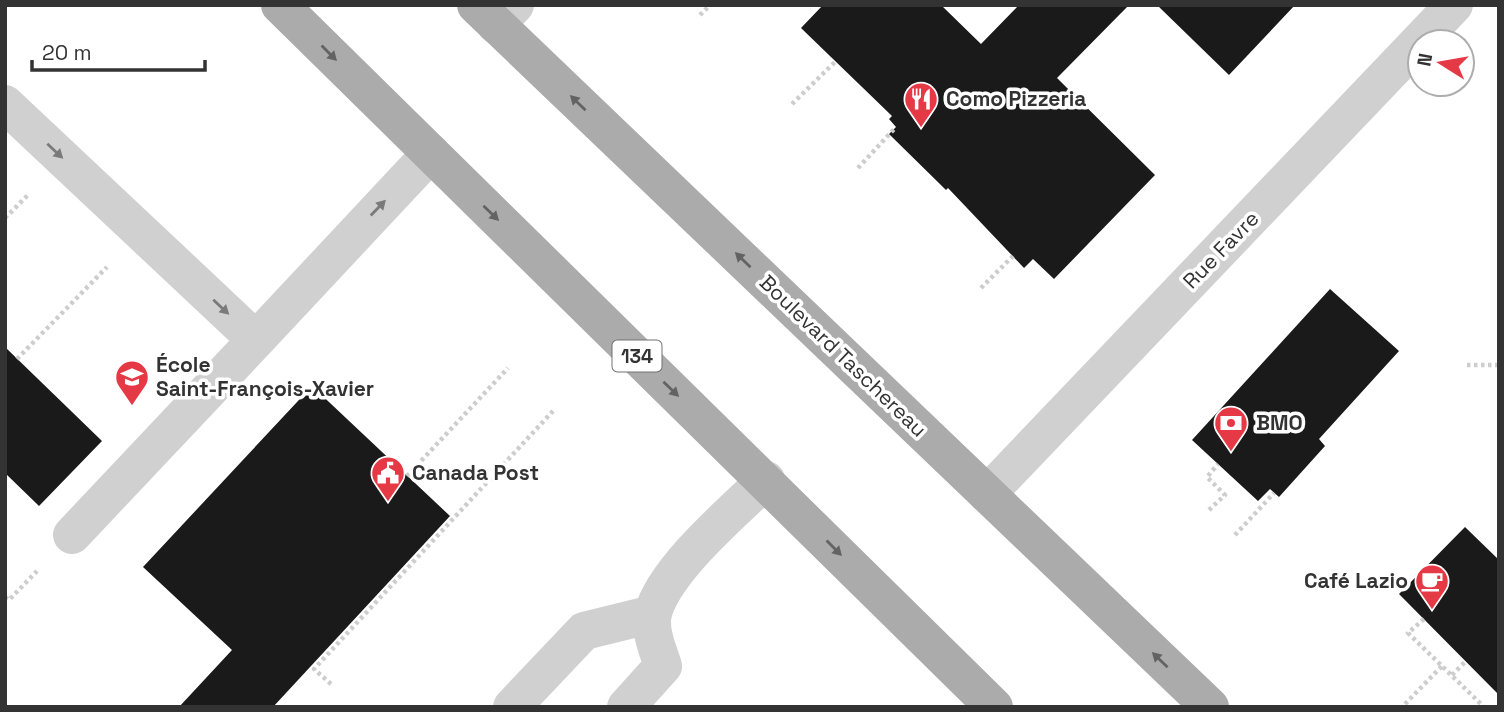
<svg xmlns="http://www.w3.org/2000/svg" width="1504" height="712" font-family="'Space Grotesk',sans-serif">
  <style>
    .building { fill: #1a1a1a }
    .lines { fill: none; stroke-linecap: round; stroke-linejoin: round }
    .path { stroke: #cdcdcd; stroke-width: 4.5; stroke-dasharray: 3.5 3.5; stroke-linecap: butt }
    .minor { stroke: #d0d0d0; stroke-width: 38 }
    .major { stroke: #ababab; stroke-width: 38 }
    .oneway { fill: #636363 }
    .oneway2 { fill: #7a7a7a }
    .labels { text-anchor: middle; stroke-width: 7; stroke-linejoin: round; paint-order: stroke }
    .shield { fill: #fff; stroke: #707070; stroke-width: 2 }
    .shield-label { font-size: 19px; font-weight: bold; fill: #333 }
    .poi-label { font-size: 21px; font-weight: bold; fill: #333; stroke: #fff; text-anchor: start }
    .street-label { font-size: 21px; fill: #333; stroke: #fff }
  </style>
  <rect width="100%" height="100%" fill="#fff"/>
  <!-- building -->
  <path class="building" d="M823 5H941L981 44 1019 5H1129L1057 78 1155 175 1054 279 1033 259 1024 268 948 188 946 190 889 134 896 127 889 119 892 116 801 28Z
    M1157 5H1295L1229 75Z
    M1330 289 1399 351 1319 439 1325 446 1279 497 1270 489 1258 501 1192 440Z
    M5 347 102 441 39 506 5 473Z
    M312 386 450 516 273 707H179L232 650 143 567Z
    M1465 527 1499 560V695L1399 594Z"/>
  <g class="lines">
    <!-- path -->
    <path class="path" d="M700 15 710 5
      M792 104 836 61
      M858 168 896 127
      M5 218 29 194
      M981 288 1013 256
      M17 359 107 267
      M1467 365H1499
      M407 476 508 368
      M1209 510 1225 495 1207 477 1218 464
      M1235 535 1274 493
      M5 597 9 600 37 571
      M1424 619 1408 633 1484 707
      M1452 675 1466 661
      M331 684 314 669 553 411
      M1405 704 1442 666"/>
    <!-- minor -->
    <path class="minor" d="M496 25 515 5
      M5 104 256 340 431 153
      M987 494 1454 5
      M72 535 256 340
      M512 707 584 631 653 614
      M626 707 663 666C658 650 649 631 653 613 665 569 733 512 766 480"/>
    <!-- major -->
    <path class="major" d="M280 5 994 707
      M476 5 1210 707"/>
  </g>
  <!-- one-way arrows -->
  <defs><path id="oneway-solid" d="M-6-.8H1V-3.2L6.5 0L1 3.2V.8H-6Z" transform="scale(1.75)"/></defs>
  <g class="oneway">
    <use href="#oneway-solid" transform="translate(329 53) rotate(45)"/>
    <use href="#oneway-solid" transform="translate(578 103) rotate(-136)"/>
    <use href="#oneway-solid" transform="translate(491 213) rotate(44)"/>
    <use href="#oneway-solid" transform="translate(743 260) rotate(-136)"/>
    <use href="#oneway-solid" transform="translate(671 389) rotate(44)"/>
    <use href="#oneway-solid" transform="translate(834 548) rotate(45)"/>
    <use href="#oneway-solid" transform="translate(1160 660) rotate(-136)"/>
  </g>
  <g class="oneway2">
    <use href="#oneway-solid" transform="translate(55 151) rotate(43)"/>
    <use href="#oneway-solid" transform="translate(378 208) rotate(-46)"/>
    <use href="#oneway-solid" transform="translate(221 307) rotate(43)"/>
  </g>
  <!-- icons -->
  <defs>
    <g id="restaurant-pin" transform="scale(1.75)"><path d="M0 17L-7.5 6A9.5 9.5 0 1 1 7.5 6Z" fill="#e63946" stroke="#fff"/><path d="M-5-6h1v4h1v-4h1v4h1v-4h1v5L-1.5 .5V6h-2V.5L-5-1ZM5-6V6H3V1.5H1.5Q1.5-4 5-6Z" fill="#fff"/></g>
    <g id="school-pin" transform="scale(1.75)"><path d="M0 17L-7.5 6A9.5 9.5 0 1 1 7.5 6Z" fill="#e63946" stroke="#fff"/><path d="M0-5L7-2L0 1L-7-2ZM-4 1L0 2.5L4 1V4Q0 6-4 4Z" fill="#fff"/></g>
    <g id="bank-pin" transform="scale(1.75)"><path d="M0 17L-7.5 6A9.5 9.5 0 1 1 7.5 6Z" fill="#e63946" stroke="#fff"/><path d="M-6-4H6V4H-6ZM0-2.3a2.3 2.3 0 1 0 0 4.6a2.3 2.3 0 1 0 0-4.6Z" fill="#fff"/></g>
    <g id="civic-pin" transform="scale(1.75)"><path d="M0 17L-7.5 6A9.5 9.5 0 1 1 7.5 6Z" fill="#e63946" stroke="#fff"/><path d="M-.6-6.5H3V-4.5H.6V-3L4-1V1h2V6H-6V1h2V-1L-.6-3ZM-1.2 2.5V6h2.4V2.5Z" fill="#fff"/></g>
    <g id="cafe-pin" transform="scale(1.75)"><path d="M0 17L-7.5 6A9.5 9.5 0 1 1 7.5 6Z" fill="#e63946" stroke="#fff"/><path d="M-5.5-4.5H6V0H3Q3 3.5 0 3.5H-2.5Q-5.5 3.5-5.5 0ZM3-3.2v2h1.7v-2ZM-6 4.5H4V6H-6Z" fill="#fff"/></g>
  </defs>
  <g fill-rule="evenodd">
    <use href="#restaurant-pin" x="921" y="99"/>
    <use href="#school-pin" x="132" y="377"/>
    <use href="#bank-pin" x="1231" y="423"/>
    <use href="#civic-pin" x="388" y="473"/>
    <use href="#cafe-pin" x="1432" y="581"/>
  </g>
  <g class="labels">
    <!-- shield labels -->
    <rect class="shield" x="612.5" y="340.5" width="49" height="31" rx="5"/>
    <g class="shield-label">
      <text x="637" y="363">134</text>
    </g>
    <!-- poi labels -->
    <g class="poi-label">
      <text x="946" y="106">Como Pizzeria</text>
      <text x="156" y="372">École<tspan x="156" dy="24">Saint-François-Xavier</tspan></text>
      <text x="1256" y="430">BMO</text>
      <text x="412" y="480">Canada Post</text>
      <text x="1408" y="588" text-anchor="end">Café Lazio</text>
    </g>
    <!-- street labels -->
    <g class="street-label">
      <text transform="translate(1221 250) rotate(-46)" y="7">Rue Favre</text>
      <text transform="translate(843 356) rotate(44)" y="7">Boulevard Taschereau</text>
    </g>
  </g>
  <!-- border -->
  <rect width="1504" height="712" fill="none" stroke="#333333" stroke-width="14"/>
  <!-- north arrow -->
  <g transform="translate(1441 63) rotate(281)"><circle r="33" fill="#ffffff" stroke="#adadad" stroke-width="2"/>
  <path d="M0-5L12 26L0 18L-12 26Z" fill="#e63946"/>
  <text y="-10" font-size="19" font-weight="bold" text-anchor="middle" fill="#333333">N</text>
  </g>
  <!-- scale -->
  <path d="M32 60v10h173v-10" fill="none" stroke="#333333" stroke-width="3.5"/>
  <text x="42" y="60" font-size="21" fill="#333333" stroke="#ffffff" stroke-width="5" paint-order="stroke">20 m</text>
</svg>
